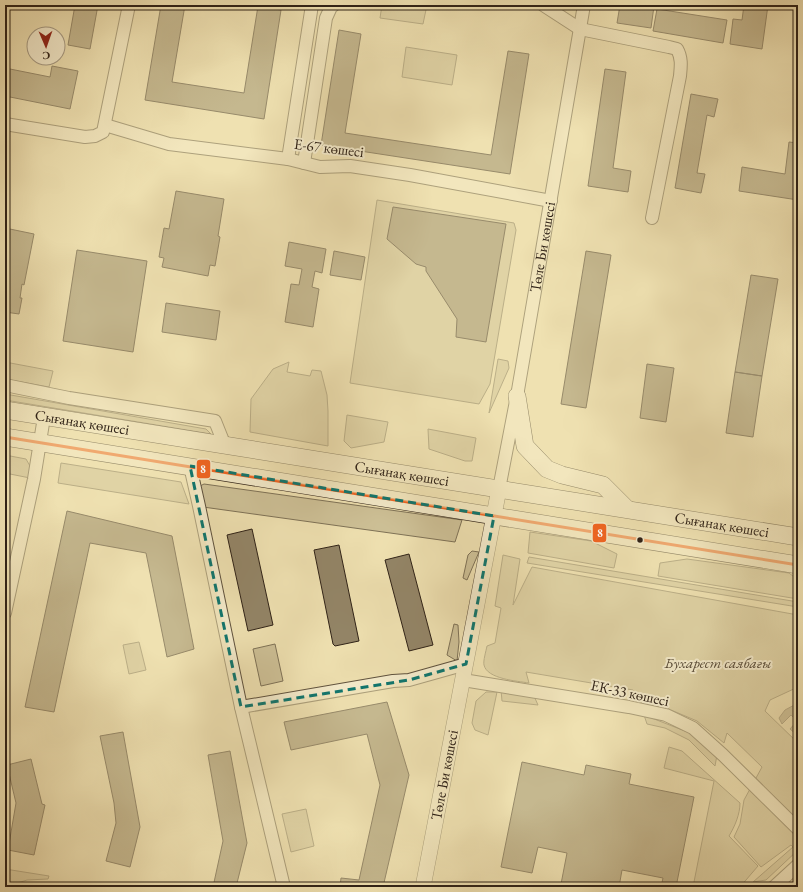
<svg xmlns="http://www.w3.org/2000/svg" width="803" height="892" font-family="'EB Garamond',serif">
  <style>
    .green { fill: #cec197; stroke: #7e7257 }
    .water { fill: #aea07d; stroke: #7b6e54 }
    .building { fill: #938567; stroke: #2f2217 }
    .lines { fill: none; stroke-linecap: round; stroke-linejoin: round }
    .minor-casing { stroke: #5f523e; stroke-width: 14 }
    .tertiary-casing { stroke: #5f523e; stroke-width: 16 }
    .secondary-casing { stroke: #2f2217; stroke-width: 18 }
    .minor { stroke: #f5eccc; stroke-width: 12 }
    .tertiary { stroke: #f5eccc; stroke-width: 15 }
    .secondary { stroke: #f5eccc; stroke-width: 17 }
    .bus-1-casing { stroke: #f5eccc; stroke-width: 6 }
    .bus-1 { stroke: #f26522; stroke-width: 3 }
    .marked { fill: none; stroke: #0f766e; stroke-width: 3; stroke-dasharray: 8 5; stroke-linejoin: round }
    .bus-dot { fill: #2f2217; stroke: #f5eccc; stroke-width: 1.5 }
    .labels { text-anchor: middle; stroke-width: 4; stroke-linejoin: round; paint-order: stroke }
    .street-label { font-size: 15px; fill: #2f2217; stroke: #f5eccc }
    .park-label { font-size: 15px; font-style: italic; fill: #574a37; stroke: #f5eccc }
    .line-badge { stroke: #f5eccc; stroke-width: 1.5 }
    .badge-label { font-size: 11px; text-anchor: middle; font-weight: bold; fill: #fff }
  </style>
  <rect width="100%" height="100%" fill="#efe1b1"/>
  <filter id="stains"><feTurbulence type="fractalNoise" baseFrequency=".005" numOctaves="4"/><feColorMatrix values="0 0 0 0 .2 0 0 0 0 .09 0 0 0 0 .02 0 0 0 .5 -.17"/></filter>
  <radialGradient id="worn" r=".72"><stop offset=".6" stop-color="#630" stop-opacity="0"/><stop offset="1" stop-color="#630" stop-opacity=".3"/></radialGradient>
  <!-- green -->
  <path class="green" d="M382 5H427L423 24 380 18Z
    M406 47 457 55 452 85 402 77Z
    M377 200 514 223 516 230 490 384 479 404 350 383Z
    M498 359 508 361 509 368 489 413Z
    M5 362 53 371 49 387 5 379Z
    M289 362 287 372 310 376 312 370 321 371 327 395 328 411V446L250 432 251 399 273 369Z
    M5 394 206 429 211 434 5 400Z
    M347 415 388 422 384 442 351 448 344 441Z
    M428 429 476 438 472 461H465L429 449Z
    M5 455 26 459 30 466V478L5 473Z
    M61 463 181 482 189 504 58 483Z
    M204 484 462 520 455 542 203 507 200 486Z
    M530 532 591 541 617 554 614 568 528 553Z
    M472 551 479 552 467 580 463 578 468 555Z
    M503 555 520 559 513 605 532 567 798 615V687L770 700 765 711 798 743V850L766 880 753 882 793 847 791 845 761 867 734 837 740 824 744 800 762 767 727 733 724 743 697 721 664 707 637 702 633 690 526 672 529 683C517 681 487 679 484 665 483 661 486 651 487 646L495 643 501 608 495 606Z
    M529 557 798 602V607L527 563Z
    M687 559 789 573 798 580V599L658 576 660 563Z
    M454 624 458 625 459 642 457 661 447 655Z
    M139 642 146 670 129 674 123 645Z
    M275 644 283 681 261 686 253 649Z
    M501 690 534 696 538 705 502 701Z
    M486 692H497L488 735 475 730 472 723 476 701Z
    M644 715 690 733 717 755 715 766 689 740 665 728 647 724Z
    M669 747 682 751 740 803C740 814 735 826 729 836L758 866 740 887H693L714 781 664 768Z
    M306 809 314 846 291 852 282 814Z
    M5 869 49 876 48 879 27 880 5 887Z"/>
  <!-- water -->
  <path class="water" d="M798 703V736L790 729 797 721 791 715 782 724 779 718 785 710Z"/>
  <!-- building -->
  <path class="building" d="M75 5H98L90 49 68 45Z
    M161 5H185L172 82 244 93 258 6 281 10 264 119 145 100Z
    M620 5 654 6 651 28 617 23Z
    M744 5H768L762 49 730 44 733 19 742 20Z
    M657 9 727 20 723 43 653 31Z
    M339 30 361 34 345 133 491 155 508 51 529 54 510 174 321 145Z
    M52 66 78 71 70 109 5 96V68L50 77Z
    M605 69 626 72 613 168 631 171 628 192 588 186Z
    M797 89 798 90V109L794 108Z
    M691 94 718 99 714 117 707 115 697 173 705 174 701 193 675 188Z
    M789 142 798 143V200L739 191 742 167 785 174Z
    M176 191 224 199 218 236 220 237 215 266 210 265 208 276 162 267 164 258 159 257 164 228 169 229Z
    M393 207 506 224 486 342 456 337 457 319 426 271V267L416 264 387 239Z
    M5 228 34 234 24 285 22 284 20 298H22L19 314 5 312Z
    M289 242 326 249 322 273 315 271 312 287 319 289 313 327 285 322 291 284 299 285 302 269 285 266Z
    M77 250 147 261 133 352 63 341Z
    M334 251 365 257 361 280 330 275Z
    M586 251 611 255 586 408 561 404Z
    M751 275 778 279 762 376 735 372Z
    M166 303 220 311 216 340 162 332Z
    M647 364 674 368 666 422 640 418Z
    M735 372 762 376 753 437 726 433Z
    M67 511 172 536 194 649 167 657 146 553 90 543 54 712 25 707Z
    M252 529 273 625 248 631 227 535Z
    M339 545 359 641 335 646 333 644 314 550Z
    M409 554 433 645 409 651 385 560Z
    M387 702 409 775 383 887H340L341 878 359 880 380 785 367 734 291 750 284 722Z
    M123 732 140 827 130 867 106 861 116 823 114 803 100 736Z
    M230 751 247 843 236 887H213L223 841 208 755Z
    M31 759 42 804 45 805 34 855 8 850 16 803 7 765Z
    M522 762 584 775 586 765 631 774 629 784 694 797 676 887H661L663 878 622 870 619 887H577L561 884 567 853 538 847 532 873 501 867Z"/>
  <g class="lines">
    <!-- minor casing -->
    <g class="minor-casing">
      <g id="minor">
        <path d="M543 5 580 29 669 47 677 49C682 58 681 66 680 76L652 218"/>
        <path d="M5 124 85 137 95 136 103 132 129 5"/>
        <path d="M105 125 169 144 288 159 320 167 350 166 410 175 551 201"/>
        <path d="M288 159 312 5"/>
        <path d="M304 163 326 18 331 7 334 5"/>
        <path d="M5 385 69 398 215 421 225 446"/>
        <path d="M190 466 199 506 241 707 284 887"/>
        <path id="s1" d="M499 489 517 396 584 5"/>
        <path d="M5 613 34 479 44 417"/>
        <path d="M463 680 629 707 666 715 693 728 723 755 798 829"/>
        <path d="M241 707 393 681 409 680 466 664"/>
        <path d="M774 887 798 865"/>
      </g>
    </g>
    <!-- tertiary casing -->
    <g class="tertiary-casing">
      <g id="tertiary">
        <path id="s2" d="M423 887 499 489"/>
      </g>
    </g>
    <!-- secondary casing -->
    <g class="secondary-casing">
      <g id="secondary">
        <path d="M517 396 525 446 547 469 562 475 603 485 627 509"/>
        <path id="s3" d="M5 410 798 537"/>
        <path d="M5 437 798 565"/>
      </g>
    </g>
    <!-- minor -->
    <use href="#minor" class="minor"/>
    <!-- tertiary -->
    <use href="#tertiary" class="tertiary"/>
    <!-- secondary -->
    <use href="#secondary" class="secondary"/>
    <!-- bus-1 casing -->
    <g class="bus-1-casing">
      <path id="bus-1" d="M5 437 798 565"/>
    </g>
    <!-- bus-1 -->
    <use href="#bus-1" class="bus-1"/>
  </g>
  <!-- marked area -->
  <path d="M0 0H803V892H0ZM190 466 494 516 466 664 409 680 241 707Z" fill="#efe1b1" fill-opacity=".55" fill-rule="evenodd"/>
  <path class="marked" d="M190 466 494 516 466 664 409 680 241 707Z"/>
  <!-- markers -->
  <circle class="bus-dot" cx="640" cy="540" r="3.5"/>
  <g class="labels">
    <!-- street labels -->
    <g class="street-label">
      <text transform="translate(329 148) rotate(7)" y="5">Е-67 көшесі</text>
      <text dy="5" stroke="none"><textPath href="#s1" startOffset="246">Төле Би көшесі</textPath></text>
      <text dy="5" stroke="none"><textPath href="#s3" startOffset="78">Сығанақ көшесі</textPath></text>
      <text dy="5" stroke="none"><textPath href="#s3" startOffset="402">Сығанақ көшесі</textPath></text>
      <text dy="5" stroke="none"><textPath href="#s3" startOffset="726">Сығанақ көшесі</textPath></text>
      <text transform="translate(630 693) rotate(12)" y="5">ЕК-33 көшесі</text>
      <text dy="5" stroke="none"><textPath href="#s2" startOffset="114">Төле Би көшесі</textPath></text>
    </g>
    <!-- park labels -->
    <g class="park-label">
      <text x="718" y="668">Бухарест саябағы</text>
    </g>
  </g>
  <g class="line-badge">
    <rect x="196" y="459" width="15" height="20" rx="4" fill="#f26522"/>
    <rect x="592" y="523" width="15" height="20" rx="4" fill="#f26522"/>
  </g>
  <g class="badge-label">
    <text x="203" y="473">8</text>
    <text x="600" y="537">8</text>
  </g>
  <!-- margin -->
  <rect width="803" height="892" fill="none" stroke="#efe1b1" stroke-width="20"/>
  <rect x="6" y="6" width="791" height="880" fill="none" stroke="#2f2217" stroke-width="2"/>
  <rect x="10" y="10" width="783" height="872" fill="none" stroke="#2f2217"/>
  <!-- north arrow -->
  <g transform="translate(46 46) rotate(178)"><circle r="19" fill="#f5eccc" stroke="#a69b84"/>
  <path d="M0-3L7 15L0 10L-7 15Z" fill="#8f2418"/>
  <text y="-6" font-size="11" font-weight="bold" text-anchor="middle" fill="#2f2217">С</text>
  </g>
  <rect width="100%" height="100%" filter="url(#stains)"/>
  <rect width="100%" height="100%" fill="url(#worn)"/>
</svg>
